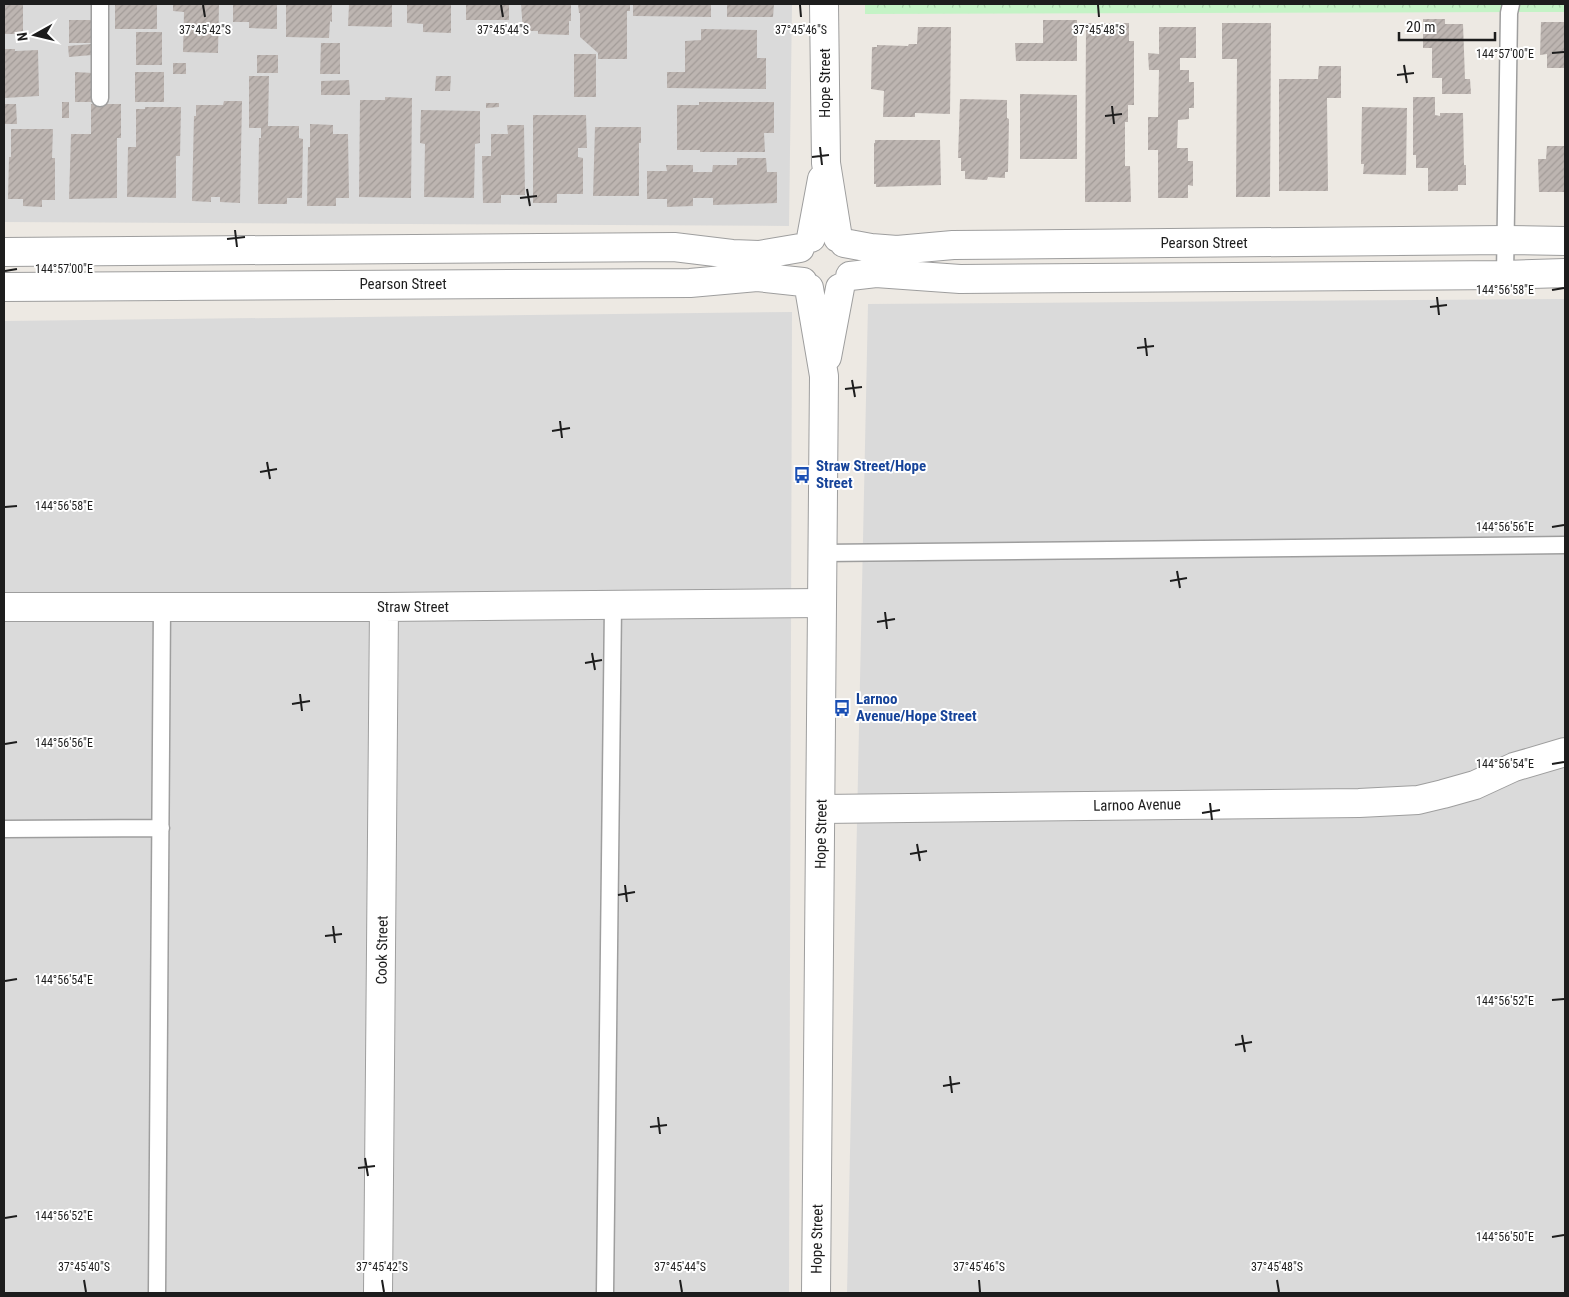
<svg xmlns="http://www.w3.org/2000/svg" width="1569" height="1297" font-family="'Roboto Condensed',sans-serif">
  <style>
    .residential { fill: #dadada }
    .park { fill: url(#park-crowns) }
    .building { fill: url(#building-hatch) }
    .lines { fill: none; stroke-linecap: round; stroke-linejoin: round }
    .service-casing { stroke: #9e9e9e; stroke-width: 19 }
    .minor-casing { stroke: #9e9e9e; stroke-width: 30 }
    .tertiary-casing { stroke: #9e9e9e; stroke-width: 30 }
    .service { stroke: #fff; stroke-width: 16 }
    .minor { stroke: #fff; stroke-width: 28 }
    .tertiary { stroke: #fff; stroke-width: 28 }
    .ticks { fill: none; stroke: #1d1d1d; stroke-width: 2 }
    .labels { text-anchor: middle; stroke-width: 4; stroke-linejoin: round; paint-order: stroke }
    .street-label { font-size: 15px; fill: #1d1d1d; stroke: #fff }
    .transit-label { font-size: 15px; font-weight: bold; fill: #164399; stroke: #fff; text-anchor: start }
    .ticks-label { font-size: 12px; text-anchor: middle; fill: #1d1d1d; stroke: #fff; stroke-width: 4; stroke-linejoin: round; paint-order: stroke }
  </style>
  <defs>
    <pattern id="park-crowns" width="20" height="18" patternUnits="userSpaceOnUse" patternTransform="scale(1.25)"><rect width="20" height="18" fill="#c4f3c6"/><path d="M2 6a3 3 0 1 1 6 0M12 15a3 3 0 1 1 6 0" fill="none" stroke="#a8d0aa"/></pattern>
    <pattern id="building-hatch" width="6" height="6" patternUnits="userSpaceOnUse" patternTransform="scale(1.25)"><rect width="6" height="6" fill="#bdb5b1"/><path d="M-1 1l2-2M0 6l6-6M5 7l2-2" fill="none" stroke="#a29b98"/></pattern>
  </defs>
  <rect width="100%" height="100%" fill="#ede9e3"/>
  <!-- residential -->
  <path class="residential" d="M4 4H792L789 226 4 222Z
    M1565 299V1293H847L868 304Z
    M792 312 789 1293H4V321Z"/>
  <!-- park -->
  <path class="park" d="M865 4H1565V12L865 14Z"/>
  <!-- building -->
  <path class="building" d="M4 4H23V34H4Z
    M115 4H157V29H115Z
    M173 4H219L218 53 183 52 184 12 173 11Z
    M233 4H277V29L249 28V22H233Z
    M286 4H332V22L330 21 329 38 286 37Z
    M349 4H392V27L348 26Z
    M407 4H451V33L423 32V24L407 23Z
    M466 4H509V20H466Z
    M521 4H571V21H569V35L538 34V31H523Z
    M578 4H630V11H627V59H598V53L580 37V13H579Z
    M633 4H711V17L633 16Z
    M727 4H774L773 17H727Z
    M1423 19H1445V24H1463L1465 79H1470L1471 94H1442V78H1432V48H1423Z
    M69 20H93L92 43H69Z
    M1043 20H1077V61H1016L1015 43H1043Z
    M1541 22H1565V68H1547V54L1540 55Z
    M1086 23H1129V41H1134V105H1128V122H1125V166H1130L1131 202H1085Z
    M1222 23H1271L1270 197H1236L1237 59H1222Z
    M918 27H951L950 114 915 113V117H883L884 91 871 89 872 47H877V45L908 46 909 44H917Z
    M1159 27H1196V58H1180V70H1189V82H1194V108H1189V119L1178 120 1177 148H1188V161H1193V186L1188 185V198H1158V150H1148V117H1158L1159 70H1149L1148 53 1159 54Z
    M701 29 757 30V58H766V89L667 88V72H685V41L701 40Z
    M136 32H162V65H136Z
    M321 43H340V74H320Z
    M91 44 92 55 69 57 68 46Z
    M4 49H15V51L38 50 39 96 4 98Z
    M574 54H596V97H574Z
    M257 55H278V73H257Z
    M173 63H186V74H173Z
    M1319 66H1341V98H1327L1328 191H1279V79H1318Z
    M75 72 93 73 92 102H75Z
    M135 72H164V102H135Z
    M249 76H269L268 126H299V138L303 139 302 198H287V204H258L259 138H261V128H249Z
    M436 76H451L450 91H435Z
    M349 80 350 95H321V81Z
    M1020 94 1077 95V159H1020Z
    M385 97 412 98 411 198 359 197 360 100H385Z
    M1413 97H1435V115L1440 116V113H1463L1464 165H1466V185H1458V191H1428V168H1416V155H1413Z
    M960 99 1007 100V118L1009 119 1008 172H1005V178L988 177 987 180 965 179V171H961V158H958Z
    M224 101H242L240 203 220 202V197H211V202L192 201 194 116H196V105H223Z
    M62 102H69V118H62Z
    M699 102H774V133H764L765 152H700V150H677V105H699Z
    M486 103H499V107L486 108Z
    M5 104H16L17 124H5Z
    M91 104H121V138H117V198L69 199 71 134H91Z
    M145 107H181L180 156H176V198L127 197 128 147H136V109H145Z
    M1362 107 1407 108 1406 175 1363 174 1364 164H1361Z
    M421 110 480 111V143L475 144 474 198 424 197 425 144 420 143Z
    M533 115H586L587 148H578V157L583 158V194H557V203H533Z
    M310 124 333 125V134H348L349 198H336V206H307L308 147H310Z
    M507 125H524L525 195H501V203H483L482 156H491V134H508Z
    M595 127H641V143H639V196H593Z
    M11 129H53L52 158H55V200H42V207L23 206V199H8L9 157H11Z
    M875 140H940L941 185 876 187V184H874V143H875Z
    M1547 146H1565V192H1539L1538 159H1546Z
    M737 158H766L767 172H777V203L713 205V198H693V206L667 207V199H647V171H667L666 165H693V172H712L713 165H737Z"/>
  <g class="lines">
    <!-- service casing -->
    <g class="service-casing">
      <path id="service" d="M100 98V4
        M1505 275 1509 13 1511 4
        M822 553 1565 545
        M4 829 161 828
        M157 1293 162 607
        M605 1293 613 605"/>
    </g>
    <!-- minor casing -->
    <g class="minor-casing">
      <path id="minor" d="M4 607H384L822 603
        M821 809 1359 803 1418 800 1443 794 1475 785 1514 767 1565 752
        M378 1293 384 607"/>
    </g>
    <!-- tertiary casing -->
    <g class="tertiary-casing">
      <path id="tertiary" d="M824 4 826 163 838 238
        M811 238 822 179
        M844 243 871 248 897 250 953 245 1506 240 1565 241
        M4 252 674 247 732 254 759 255 800 248
        M850 276 876 273 960 279 1505 275 1565 273
        M4 287 690 283 757 277 803 282
        M809 288 824 376 816 1293
        M827 357 840 288"/>
    </g>
    <!-- service -->
    <use href="#service" class="service"/>
    <!-- minor -->
    <use href="#minor" class="minor"/>
    <!-- tertiary -->
    <use href="#tertiary" class="tertiary"/>
  </g>
  <!-- ticks -->
  <path class="ticks" d="M203 5 205 17M501 5 503 17M800 5 801 17M1098 5 1099 17M1552 53 1564 52M1404 65 1407 83M1397 75 1414 73M1112 106 1114 124M1105 116 1122 114M820 147 822 165M812 157 829 155M527 189 530 206M520 198 537 196M235 230 237 247M227 239 245 237M5 271 17 269M1552 290 1564 288M1437 297 1439 315M1430 307 1447 305M1145 338 1147 356M1137 348 1154 346M852 380 855 397M845 389 862 387M560 421 562 438M552 431 570 428M267 462 270 479M260 472 277 469M5 507 17 506M1552 527 1564 525M1177 571 1180 588M1170 581 1187 578M885 612 887 629M877 622 895 619M592 653 595 670M585 663 602 660M300 694 302 711M292 704 310 701M5 744 17 742M1552 764 1564 762M1210 803 1212 820M1202 813 1220 810M917 844 920 861M910 854 927 851M625 885 627 902M618 895 635 892M333 926 335 943M325 936 342 934M5 981 17 979M1552 1000 1564 999M1242 1035 1245 1052M1235 1045 1252 1042M950 1076 952 1093M943 1086 960 1083M658 1117 660 1134M650 1127 667 1125M365 1158 368 1176M358 1168 375 1166M5 1218 17 1216M1552 1237 1564 1235M84 1280 86 1292M382 1280 384 1292M680 1280 682 1292M979 1280 980 1292M1277 1280 1279 1292"/>
  <!-- icons -->
  <defs>
    <g id="bus-bare" transform="scale(1.35)"><path d="M-5-6H5V4H4V6H2V4H-2V6H-4V4H-5ZM-3.5-4V0h7V-4ZM-3.5 1.2v1.5H-2V1.2ZM2 1.2v1.5H3.5V1.2Z" fill="#1a4fb4" stroke="#fff" stroke-width="2.5" paint-order="stroke"/></g>
  </defs>
  <g fill-rule="evenodd">
    <use href="#bus-bare" x="802" y="475"/>
    <use href="#bus-bare" x="842" y="708"/>
  </g>
  <g class="labels">
    <!-- street labels -->
    <g class="street-label">
      <text transform="translate(825 83) rotate(-90)" y="5">Hope Street</text>
      <text x="1204" y="248">Pearson Street</text>
      <text x="403" y="289">Pearson Street</text>
      <text x="413" y="612">Straw Street</text>
      <text transform="translate(1137 805) rotate(-1)" y="5">Larnoo Avenue</text>
      <text transform="translate(821 834) rotate(-89)" y="5">Hope Street</text>
      <text transform="translate(382 950) rotate(-89)" y="5">Cook Street</text>
      <text transform="translate(817 1239) rotate(-89)" y="5">Hope Street</text>
    </g>
    <!-- transit labels -->
    <g class="transit-label">
      <text x="816" y="471">Straw Street/Hope<tspan x="816" dy="17">Street</tspan></text>
      <text x="856" y="704">Larnoo<tspan x="856" dy="17">Avenue/Hope Street</tspan></text>
    </g>
  </g>
  <g class="ticks-label">
    <text x="205" y="34">37°45'42"S</text>
    <text x="503" y="34">37°45'44"S</text>
    <text x="801" y="34">37°45'46"S</text>
    <text x="1099" y="34">37°45'48"S</text>
    <text x="1505" y="58">144°57'00"E</text>
    <text x="64" y="273">144°57'00"E</text>
    <text x="1505" y="294">144°56'58"E</text>
    <text x="64" y="510">144°56'58"E</text>
    <text x="1505" y="531">144°56'56"E</text>
    <text x="64" y="747">144°56'56"E</text>
    <text x="1505" y="768">144°56'54"E</text>
    <text x="64" y="984">144°56'54"E</text>
    <text x="1505" y="1005">144°56'52"E</text>
    <text x="64" y="1220">144°56'52"E</text>
    <text x="1505" y="1241">144°56'50"E</text>
    <text x="84" y="1271">37°45'40"S</text>
    <text x="382" y="1271">37°45'42"S</text>
    <text x="680" y="1271">37°45'44"S</text>
    <text x="979" y="1271">37°45'46"S</text>
    <text x="1277" y="1271">37°45'48"S</text>
  </g>
  <!-- border -->
  <rect width="1569" height="1297" fill="none" stroke="#1d1d1d" stroke-width="10"/>
  <!-- north arrow -->
  <g transform="translate(35 35) rotate(262)" stroke="#ffffff" stroke-width="4" paint-order="stroke">
  <path d="M0-4L9 19L0 12L-9 19Z" fill="#1d1d1d"/>
  <text y="-8" font-size="14" font-weight="bold" text-anchor="middle" fill="#1d1d1d">N</text>
  </g>
  <!-- scale -->
  <path d="M1399 32v8h96v-8" fill="none" stroke="#1d1d1d" stroke-width="2.5"/>
  <text x="1406" y="32" font-size="15" fill="#1d1d1d" stroke="#ffffff" stroke-width="4" paint-order="stroke">20 m</text>
</svg>
